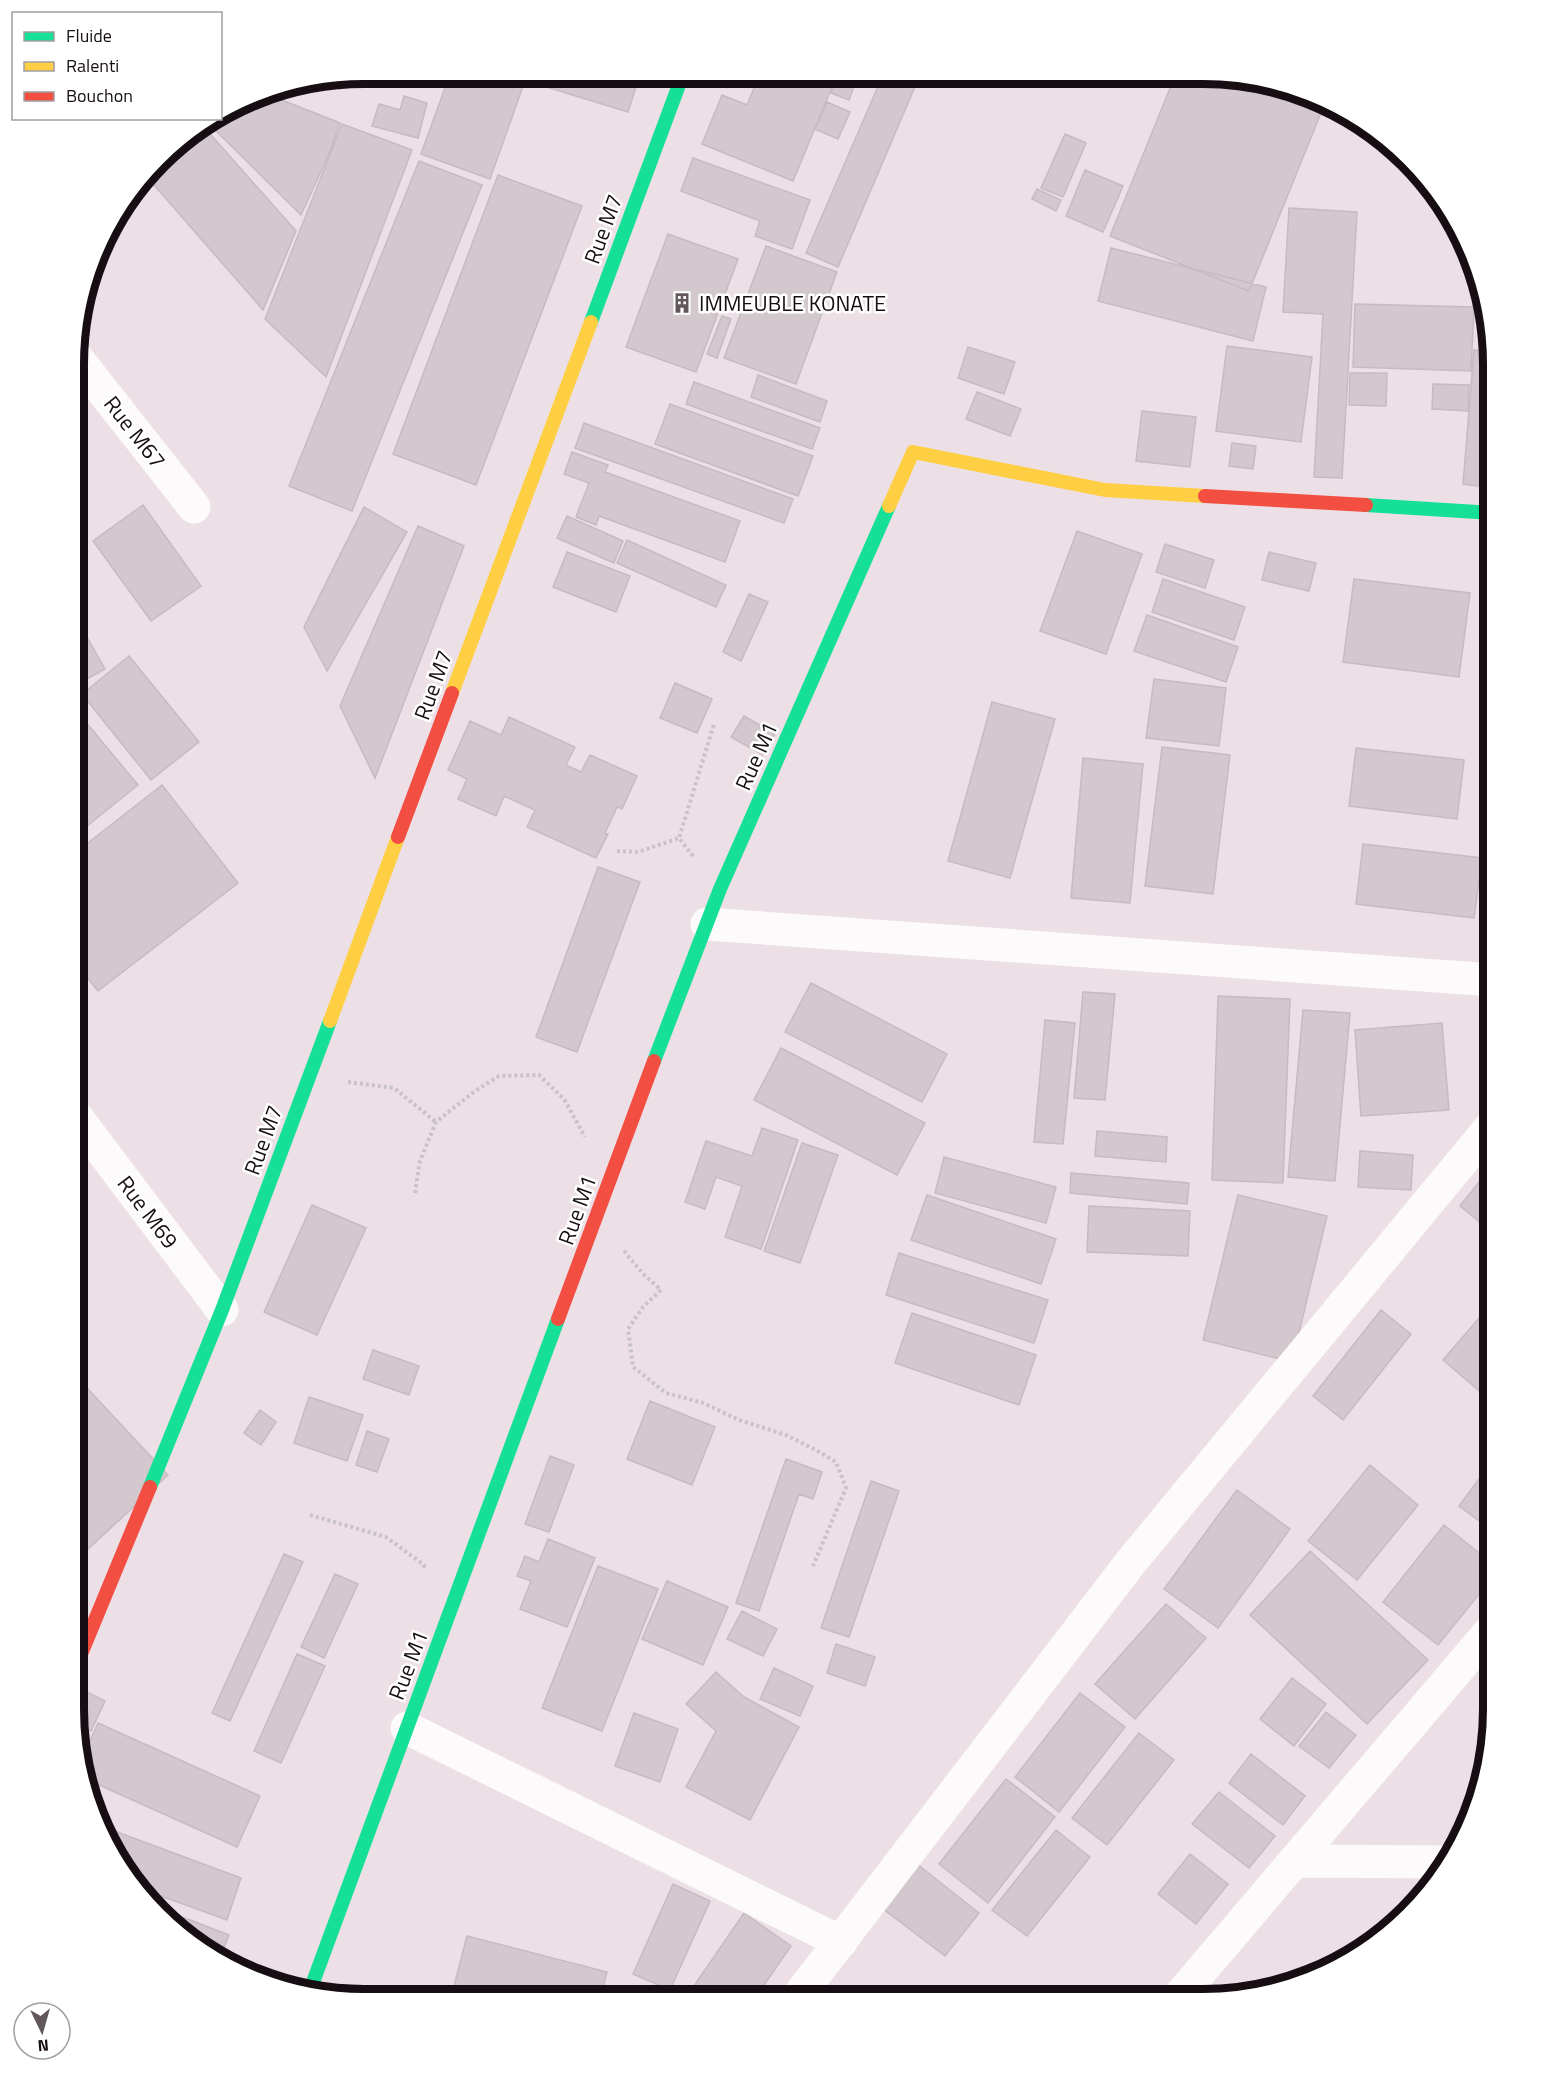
<svg xmlns="http://www.w3.org/2000/svg" width="1567" height="2073" font-family="'Titillium Web',sans-serif">
  <style>
    .building { fill: #d3c8ce; stroke: #c6bbc1; stroke-width: 1.5 }
    .lines { fill: none; stroke-linecap: round; stroke-linejoin: round }
    .path { stroke: #c7c3c6; stroke-width: 4; stroke-dasharray: 3 3; stroke-linecap: butt }
    .street { stroke: #fcfafb; stroke-width: 33 }
    .fast { stroke: #16e098; stroke-width: 14 }
    .slow { stroke: #ffcf43; stroke-width: 14 }
    .jam { stroke: #f24e42; stroke-width: 14 }
    .labels { text-anchor: middle; stroke-width: 5; stroke-linejoin: round; paint-order: stroke }
    .street-label { font-size: 22px; fill: #160e13; stroke: #fff }
    .poi-label { font-size: 22px; fill: #160e13; stroke: #fff; text-anchor: start }
    .rim { fill: none; stroke: #160e13; stroke-width: 8 }
  </style>
  <rect width="100%" height="100%" fill="#ecdfe6"/>
  <!-- building -->
  <path class="building" d="M450 74H515L526 78 490 179 421 154Z
    M543 74H640L628 112 540 85Z
    M753 75H837L793 181 702 144 722 95 747 105 754 88 749 85Z
    M839 75H850L857 78 849 100 831 93Z
    M877 75H920L838 267 806 253 882 77Z
    M1175 76H1226L1321 113 1249 291 1110 236Z
    M344 77 340 89 319 81Z
    M264 93 340 123 329 154 301 215 209 124Z
    M404 96 427 103 418 138 372 126 379 104 400 110Z
    M827 102 850 112 838 139 815 129Z
    M342 124 412 150 326 377 265 319Z
    M204 127 296 231 263 310 147 177 173 145Z
    M1065 134 1086 143 1063 197 1041 188Z
    M693 158 810 200 792 249 755 236 760 221 681 191Z
    M419 161 482 185 352 511 289 486Z
    M1085 170 1123 186 1103 232 1066 216Z
    M498 175 582 206 476 485 393 454Z
    M1037 189 1061 200 1056 211 1032 199Z
    M1289 208 1357 212 1342 478 1314 477 1323 314 1283 312Z
    M668 234 738 259 696 372 626 347Z
    M766 246 837 272 796 384 724 358Z
    M1111 248 1266 287 1253 341 1098 301Z
    M1355 304 1474 307 1471 371 1353 367Z
    M722 316 731 319 717 358 707 354Z
    M1227 346 1312 357 1301 442 1216 431Z
    M968 347 1015 362 1004 394 958 378Z
    M1474 350 1491 351 1493 363V380L1491 379 1484 461 1493 462V488L1463 484Z
    M1350 373H1387L1386 406 1349 405Z
    M758 375 827 401 820 422 751 397Z
    M694 382 820 428 812 449 686 404Z
    M1433 384 1469 385 1468 411 1432 409Z
    M977 392 1021 409 1010 436 966 419Z
    M670 404 813 456 798 496 655 444Z
    M1142 411 1196 417 1190 467 1136 461Z
    M584 423 793 499 784 523 575 448Z
    M1232 443 1256 446 1253 469 1229 466Z
    M572 452 608 465 605 472 740 521 725 562 599 516 596 525 576 517 589 483 564 474Z
    M143 505 201 586 151 621 93 541Z
    M364 507 407 532 327 671 304 627Z
    M567 516 623 541 614 563 557 538Z
    M418 526 464 546 375 778 340 706Z
    M1077 531 1142 554 1106 654 1040 631Z
    M627 540 726 585 716 607 617 563Z
    M1165 544 1214 560 1205 588 1156 572Z
    M567 552 630 576 616 612 553 587Z
    M1269 552 1316 563 1309 591 1262 580Z
    M1163 579 1245 607 1234 640 1152 612Z
    M1354 579 1470 593 1459 677 1343 662Z
    M749 594 768 602 741 661 723 652Z
    M1147 615 1238 647 1226 682 1134 651Z
    M76 618 105 669 76 685 75 684Z
    M129 656 199 742 151 780 82 694Z
    M1154 679 1226 688 1219 746 1146 738Z
    M675 683 712 699 697 733 660 718Z
    M1491 689H1493V740L1485 739Z
    M992 702 1055 719 1010 878 948 861Z
    M75 709 138 785 87 826 75 812Z
    M744 716 775 734 763 755 731 737Z
    M509 717 575 747 566 765 581 772 590 755 637 776 622 809 617 807 605 833 608 834 596 858 527 827 535 810 504 796 496 816 458 799 467 779 448 770 470 721 501 735Z
    M1162 747 1230 755 1213 894 1145 886Z
    M1356 748 1464 760 1457 819 1349 806Z
    M1083 758 1143 764 1130 903 1071 898Z
    M162 785 238 883 98 991 75 962V853Z
    M1493 785V886L1481 885Z
    M1363 844 1482 858 1474 918 1356 904Z
    M598 867 640 882 577 1052 536 1037Z
    M811 983 947 1054 922 1102 785 1032Z
    M1083 992 1115 994 1105 1100 1074 1098Z
    M1218 996 1290 999 1283 1183 1212 1180Z
    M1303 1010 1350 1013 1335 1181 1288 1177Z
    M1045 1020 1075 1023 1063 1144 1034 1142Z
    M1442 1023 1449 1110 1361 1116 1355 1030Z
    M781 1048 925 1123 897 1175 754 1100Z
    M762 1128 798 1140 761 1249 725 1237 742 1186 716 1177 705 1209 685 1202 706 1141 752 1156Z
    M1097 1131 1167 1137 1166 1162 1095 1156Z
    M802 1143 838 1155 800 1263 764 1251Z
    M1360 1151 1413 1155 1411 1190 1358 1187Z
    M944 1157 1056 1187 1046 1223 935 1193Z
    M1493 1165V1233L1460 1206Z
    M1071 1173 1189 1183 1187 1204 1070 1193Z
    M927 1195 1056 1239 1041 1284 911 1240Z
    M1238 1195 1327 1216 1292 1362 1203 1340Z
    M312 1205 366 1228 317 1335 264 1312Z
    M1089 1206 1190 1211 1188 1256 1087 1252Z
    M899 1253 1048 1300 1034 1343 886 1295Z
    M1493 1302V1401L1492 1402 1443 1360Z
    M1381 1310 1411 1334 1343 1420 1313 1396Z
    M912 1313 1036 1355 1019 1405 895 1363Z
    M373 1350 419 1366 409 1395 363 1379Z
    M74 1374 168 1475 74 1562Z
    M309 1397 363 1415 347 1461 294 1443Z
    M650 1401 715 1427 692 1485 627 1459Z
    M260 1410 276 1422 261 1445 244 1433Z
    M367 1431 389 1439 377 1472 356 1465Z
    M550 1456 574 1465 549 1532 525 1524Z
    M786 1459 822 1472 813 1499 799 1494 759 1611 736 1603Z
    M1493 1460V1531L1459 1506Z
    M1370 1465 1418 1505 1357 1580 1308 1541Z
    M871 1481 899 1491 849 1637 821 1628Z
    M1237 1490 1290 1529 1218 1628 1164 1589Z
    M1444 1525 1493 1564V1577L1438 1645 1383 1602Z
    M548 1539 595 1558 567 1627 520 1609 531 1581 517 1576 525 1556 539 1562Z
    M1310 1551 1428 1660 1367 1724 1250 1615Z
    M284 1554 303 1562 230 1721 212 1713Z
    M598 1566 658 1589 602 1731 542 1708Z
    M335 1574 358 1584 324 1658 301 1647Z
    M667 1581 728 1607 703 1665 642 1639Z
    M1166 1604 1206 1638 1135 1719 1095 1684Z
    M742 1611 777 1629 763 1656 727 1639Z
    M836 1644 875 1657 865 1686 827 1673Z
    M297 1654 325 1666 281 1763 254 1751Z
    M774 1668 813 1686 800 1716 760 1699Z
    M716 1672 744 1697 799 1727 750 1820 686 1787 716 1731 686 1704Z
    M1292 1678 1326 1704 1294 1746 1260 1719Z
    M83 1690 105 1701 91 1731 77 1724 74 1710Z
    M1080 1693 1125 1727 1059 1812 1015 1777Z
    M1326 1712 1356 1735 1329 1768 1299 1746Z
    M634 1713 678 1729 660 1782 615 1766Z
    M98 1723 260 1796 237 1847 90 1781 84 1754Z
    M1139 1733 1174 1760 1107 1845 1072 1818Z
    M1251 1754 1305 1796 1283 1825 1229 1783Z
    M1006 1779 1055 1817 988 1903 939 1864Z
    M1219 1792 1275 1836 1249 1868 1192 1824Z
    M101 1826 241 1878 227 1920 136 1887 104 1838Z
    M1056 1830 1090 1857 1027 1936 992 1910Z
    M1190 1854 1228 1884 1196 1924 1158 1894Z
    M917 1864 979 1913 945 1956 882 1908Z
    M673 1884 710 1901 670 1990 633 1974Z
    M151 1905 229 1935 219 1959 202 1950Z
    M744 1913 791 1946 755 1998H690L687 1996Z
    M467 1936 607 1972 600 1998 482 1997 453 1990Z"/>
  <g class="lines">
    <!-- path -->
    <path class="path" d="M617 851 638 852 679 838
      M693 856 679 838 714 724
      M348 1082 394 1088 436 1122
      M415 1193 420 1161 436 1122 475 1091 499 1076 539 1075 564 1099 585 1137
      M624 1251 643 1274 661 1290 643 1307 628 1329 633 1367 666 1393 703 1403 739 1420 786 1435 816 1450 836 1462 846 1488 813 1566
      M310 1515 386 1537 424 1565V1569"/>
    <!-- street -->
    <path class="street" d="M76 357 194 507
      M707 924 1493 980
      M75 1115 222 1310
      M407 1728 841 1942
      M1295 1861 1449 1862
      M797 1998 1131 1562 1493 1124
      M1177 1999 1493 1628"/>
    <!-- fast -->
    <path class="fast" d="M591 322 683 74
      M1366 505 1493 513
      M654 1061 720 889 889 506
      M150 1487 222 1310 330 1021
      M309 1993 558 1319"/>
    <!-- slow -->
    <path class="slow" d="M889 506 913 452 1105 490 1205 496
      M452 693 591 322
      M330 1021 398 837"/>
    <!-- jam -->
    <path class="jam" d="M1205 496 1366 505
      M398 837 452 693
      M558 1319 654 1061
      M74 1671 150 1487"/>
  </g>
  <!-- icons -->
  <defs>
    <g id="building-bare" transform="scale(1.62)"><path d="M-4-6H4V6H1V3H-1V6H-4ZM-2.5-4.3h1.7v1.8h-1.7ZM.8-4.3h1.7v1.8H.8ZM-2.5-1h1.7V.8h-1.7ZM.8-1h1.7V.8H.8Z" fill="#61575d" stroke="#fff" stroke-width="2.5" paint-order="stroke"/></g>
  </defs>
  <g fill-rule="evenodd">
    <use href="#building-bare" x="682" y="303"/>
  </g>
  <g class="labels">
    <!-- street labels -->
    <g class="street-label">
      <text transform="translate(603 229) rotate(-70)" y="8">Rue M7</text>
      <text transform="translate(135 432) rotate(52)" y="8">Rue M67</text>
      <text transform="translate(433 685) rotate(-70)" y="8">Rue M7</text>
      <text transform="translate(756 756) rotate(-66)" y="8">Rue M1</text>
      <text transform="translate(263 1140) rotate(-70)" y="8">Rue M7</text>
      <text transform="translate(577 1210) rotate(-70)" y="8">Rue M1</text>
      <text transform="translate(148 1212) rotate(53)" y="8">Rue M69</text>
      <text transform="translate(408 1665) rotate(-69)" y="8">Rue M1</text>
    </g>
    <!-- poi labels -->
    <g class="poi-label">
      <text x="699" y="311">IMMEUBLE KONATE</text>
    </g>
  </g>
  <!-- crop -->
  <path d="M0 0H1567V2073H0ZM364 84H1203A280 280 0 0 1 1483 364V1709A280 280 0 0 1 1203 1989H364A280 280 0 0 1 84 1709V364A280 280 0 0 1 364 84Z" fill="#fff" fill-rule="evenodd"/>
  <path class="rim" d="M364 84H1203A280 280 0 0 1 1483 364V1709A280 280 0 0 1 1203 1989H364A280 280 0 0 1 84 1709V364A280 280 0 0 1 364 84Z"/>
  <!-- legend -->
  <rect x="12" y="12" width="210" height="108" fill="#ffffff" stroke="#a29fa1" stroke-width="1.5"/>
  <rect x="24" y="32" width="30" height="9" fill="#16e098" stroke="#a29fa1" stroke-width="1.5"/>
  <text x="66" y="42" font-size="18" fill="#160e13">Fluide</text>
  <rect x="24" y="62" width="30" height="9" fill="#ffcf43" stroke="#a29fa1" stroke-width="1.5"/>
  <text x="66" y="72" font-size="18" fill="#160e13">Ralenti</text>
  <rect x="24" y="92" width="30" height="9" fill="#f24e42" stroke="#a29fa1" stroke-width="1.5"/>
  <text x="66" y="102" font-size="18" fill="#160e13">Bouchon</text>
  <!-- north arrow -->
  <g transform="translate(42 2031) rotate(175)"><circle r="28" fill="#ffffff" stroke="#a29fa1" stroke-width="1.5"/>
  <path d="M0-4.5L10 22L0 15L-10 22Z" fill="#61575d"/>
  <text y="-9" font-size="16" font-weight="bold" text-anchor="middle" fill="#160e13">N</text>
  </g>
</svg>
